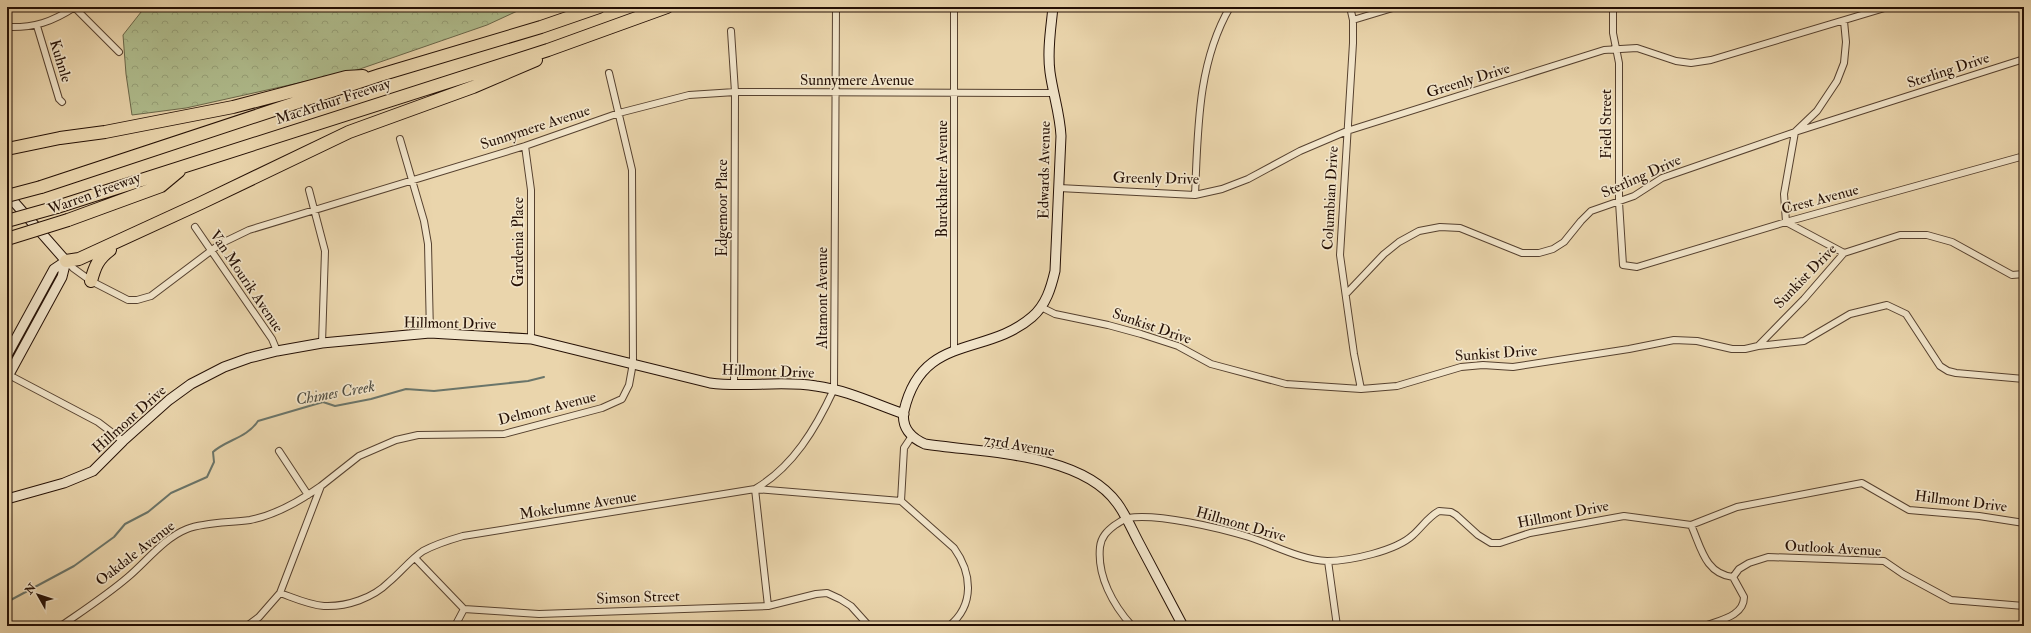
<svg xmlns="http://www.w3.org/2000/svg" width="2031" height="633" font-family="'IM FELL Double Pica',serif">
  <style>
    .forest { fill: url(#forest-crowns); stroke: #6a674a }
    .lines { fill: none; stroke-linecap: round; stroke-linejoin: round }
    .stream { stroke: #6a756a; stroke-width: 2 }
    .street-casing { stroke: #56412f; stroke-width: 8 }
    .secondary-casing { stroke: #251005; stroke-width: 11 }
    .highway-casing { stroke: #251005; stroke-width: 14 }
    .street { stroke: #f1e4c9; stroke-width: 6 }
    .secondary { stroke: #f1e4c9; stroke-width: 9 }
    .highway { stroke: #ead5ac; stroke-width: 12 }
    .highway-bridge-casing { stroke: #251005; stroke-width: 14; stroke-linecap: butt }
    .highway-bridge { stroke: #ead5ac; stroke-width: 12 }
    .labels { text-anchor: middle; stroke-width: 3.5; stroke-linejoin: round; paint-order: stroke }
    .street-label { font-size: 15px; fill: #251005; stroke: #f1e4c9 }
    .water-label { font-size: 16px; font-style: italic; fill: #4d4b40; stroke: #f1e4c9 }
  </style>
  <defs>
    <pattern id="forest-crowns" width="20" height="18" patternUnits="userSpaceOnUse"><rect width="20" height="18" fill="#b0be8f"/><path d="M2 6a3 3 0 1 1 6 0M12 15a3 3 0 1 1 6 0" fill="none" stroke="#97a27a"/></pattern>
  </defs>
  <rect width="100%" height="100%" fill="#ead5ac"/>
  <filter id="stains"><feTurbulence type="fractalNoise" baseFrequency=".005" numOctaves="4"/><feColorMatrix values="0 0 0 0 .2 0 0 0 0 .09 0 0 0 0 .02 0 0 0 .5 -.17"/></filter>
  <radialGradient id="worn" r=".72"><stop offset=".6" stop-color="#630" stop-opacity="0"/><stop offset="1" stop-color="#630" stop-opacity=".3"/></radialGradient>
  <!-- forest -->
  <path class="forest" d="M145 7H526L487 25 357 70 186 108 132 115 126 74 123 35Z"/>
  <g class="lines">
    <!-- stream -->
    <path class="stream" d="M7 602 74 566 114 537 125 524 148 512 171 493 207 477 214 462 213 452C226 440 247 438 258 421L323 402 335 406 371 399 406 389 434 391 528 381 544 377"/>
    <!-- street casing -->
    <g class="street-casing">
      <path id="street" d="M74 7 119 52
        M954 7V350
        M1350 7 1353 20V43L1340 255 1354 354 1361 389
        M1613 7V33L1619 63V202L1623 265 1637 267 1786 222 2024 156
        M1353 20 1396 7
        M37 26 59 99 62 102
        M7 27C34 28 52 22 75 7
        M731 31 735 92 734 386
        M400 139 424 221 428 244 430 333
        M525 146 531 190V339
        M1059 188 1195 195 1222 189 1248 179 1300 151 1347 131 1604 50 1637 48 1676 61 1691 63 1711 60 1888 7
        M309 190 325 251 322 343
        M1195 195C1198 131 1197 64 1230 7
        M195 227 272 339 277 351
        M1844 253 1786 222 1784 194 1795 132 1817 111 1837 81 1844 63 1846 42 1844 21
        M66 261 73 268 91 281 128 300H137L151 296 220 244 249 230 525 146 619 113 689 95 735 92 1053 93
        M1346 294 1384 254 1399 242 1419 231 1440 227 1460 228 1522 253H1539L1553 249 1564 242 1581 221 1591 211 1634 196 1662 178 1795 132 2024 59
        M1041 307 1055 314 1108 325 1141 334 1178 346 1211 364 1286 384 1361 389 1397 386 1461 367 1483 365 1513 367 1629 349 1674 340 1697 341 1732 349H1745L1758 346 1804 299 1844 253 1900 235H1927L1952 242 2012 275 2024 274
        M1758 346 1804 341 1850 314 1887 305 1906 314 1940 366 1948 371 1956 373 2024 379
        M7 374 98 422 123 441
        M912 436 904 448 901 501 954 548C972 573 975 605 949 626
        M279 451 308 495
        M1691 525C1701 547 1705 574 1733 577L1744 597C1744 616 1720 620 1705 626
        M415 558 464 609 539 614 768 606 816 594 827 593 840 599 851 606 869 626
        M1328 561 1337 626
        M1733 577 1739 569 1749 563 1768 557 1884 561 1903 574 1951 600 2024 606
        M280 593C294 598 309 605 324 606 347 607 373 598 389 582 400 573 411 559 423 551 436 544 449 540 463 536L755 489 901 501
        M768 606 755 489C793 467 816 428 834 389L836 7
        M61 626C84 610 107 595 128 577 146 562 164 538 187 529 206 522 229 523 250 520 276 515 300 501 321 486
        M247 626 259 617 280 593 321 486 359 456 396 440 418 435 504 434 602 408 622 399 629 385 633 363 632 170 609 73
        M455 626 464 609
        M1132 626C1113 605 1097 576 1100 547 1101 537 1107 531 1115 525 1119 523 1123 519 1128 518 1157 513 1220 528 1249 537 1274 545 1301 560 1327 561 1350 561 1396 551 1413 535 1422 527 1428 517 1439 511L1451 512 1456 515 1478 535 1491 543H1500L1530 533 1624 516 1691 525 1737 507 1862 483 1909 510 1979 516 2024 523"/>
    </g>
    <!-- secondary casing -->
    <g class="secondary-casing">
      <path id="secondary" d="M1053 7C1051 28 1047 50 1050 72 1053 94 1060 114 1061 136L1055 271C1051 288 1046 305 1032 317 986 357 922 333 904 411 901 427 911 438 925 444 982 453 1080 452 1117 503 1126 515 1132 530 1139 543 1154 571 1168 598 1183 626
        M7 194 66 261
        M7 355 54 269 66 261
        M7 378 62 277 66 261
        M7 499 64 483 93 471 123 441 169 400 191 384 224 367 249 358 277 351 322 343 430 333 531 339 710 383C745 388 781 380 816 386 847 390 875 404 904 414"/>
    </g>
    <!-- highway casing -->
    <g class="highway-casing">
      <path id="highway" d="M7 149 60 138 105 132 233 107 346 77 363 76
        M41 187 380 75 541 27 599 7
        M57 207 548 50 667 7
        M68 220 161 186 179 171
        M66 261 79 259 201 203 349 132 473 87 536 60
        M91 281C95 266 98 259 110 250"/>
    </g>
    <!-- street -->
    <use href="#street" class="street"/>
    <!-- secondary -->
    <use href="#secondary" class="secondary"/>
    <!-- highway -->
    <use href="#highway" class="highway"/>
    <!-- highway-bridge casing -->
    <g class="highway-bridge-casing">
      <path id="highway-bridge" d="M7 196 41 187
        M7 221 57 207
        M7 239 68 220"/>
    </g>
    <!-- highway-bridge -->
    <use href="#highway-bridge" class="highway-bridge"/>
  </g>
  <g class="labels">
    <!-- street labels -->
    <g class="street-label">
      <text transform="translate(61 61) rotate(73)" y="5">Kuhnle</text>
      <text transform="translate(1948 70) rotate(-18)" y="5">Sterling Drive</text>
      <text x="857" y="85">Sunnymere Avenue</text>
      <text transform="translate(1468 80) rotate(-17)" y="5">Greenly Drive</text>
      <text transform="translate(333 101) rotate(-18)" y="5">MacArthur Freeway</text>
      <text transform="translate(1606 124) rotate(-90)" y="5">Field Street</text>
      <text transform="translate(535 127) rotate(-18)" y="5">Sunnymere Avenue</text>
      <text transform="translate(1044 170) rotate(-89)" y="5">Edwards Avenue</text>
      <text transform="translate(1641 176) rotate(-24)" y="5">Sterling Drive</text>
      <text transform="translate(1156 178) rotate(1)" y="5">Greenly Drive</text>
      <text transform="translate(942 179) rotate(-90)" y="5">Burckhalter Avenue</text>
      <text transform="translate(94 193) rotate(-20)" y="5">Warren Freeway</text>
      <text transform="translate(1330 198) rotate(-87)" y="5">Columbian Drive</text>
      <text transform="translate(1820 199) rotate(-15)" y="5">Crest Avenue</text>
      <text transform="translate(722 208) rotate(-90)" y="5">Edgemoor Place</text>
      <text transform="translate(518 242) rotate(-90)" y="5">Gardenia Place</text>
      <text transform="translate(1805 276) rotate(-46)" y="5">Sunkist Drive</text>
      <text transform="translate(247 281) rotate(56)" y="5">Van Mourik Avenue</text>
      <text transform="translate(822 298) rotate(-90)" y="5">Altamont Avenue</text>
      <text transform="translate(450 323) rotate(1)" y="5">Hillmont Drive</text>
      <text transform="translate(1152 326) rotate(19)" y="5">Sunkist Drive</text>
      <text transform="translate(1496 353) rotate(-4)" y="5">Sunkist Drive</text>
      <text transform="translate(768 371) rotate(2)" y="5">Hillmont Drive</text>
      <text transform="translate(547 408) rotate(-14)" y="5">Delmont Avenue</text>
      <text transform="translate(129 419) rotate(-42)" y="5">Hillmont Drive</text>
      <text transform="translate(1019 445) rotate(10)" y="5">73rd Avenue</text>
      <text transform="translate(1961 501) rotate(7)" y="5">Hillmont Drive</text>
      <text transform="translate(578 505) rotate(-9)" y="5">Mokelumne Avenue</text>
      <text transform="translate(1563 514) rotate(-11)" y="5">Hillmont Drive</text>
      <text transform="translate(1241 524) rotate(16)" y="5">Hillmont Drive</text>
      <text transform="translate(1833 548) rotate(3)" y="5">Outlook Avenue</text>
      <text transform="translate(135 553) rotate(-38)" y="5">Oakdale Avenue</text>
      <text transform="translate(638 597) rotate(-2)" y="5">Simson Street</text>
    </g>
    <!-- water labels -->
    <g class="water-label">
      <text transform="translate(335 392) rotate(-10)" y="6">Chimes Creek</text>
    </g>
  </g>
  <!-- margin -->
  <rect width="2031" height="633" fill="none" stroke="#ead5ac" stroke-width="24"/>
  <rect x="8" y="8" width="2015" height="617" fill="none" stroke="#251005" stroke-width="2"/>
  <rect x="12" y="12" width="2007" height="609" fill="none" stroke="#251005"/>
  <!-- north arrow -->
  <g transform="translate(38 595) rotate(309)" stroke="#f1e4c9" stroke-width="3" paint-order="stroke">
  <path d="M0-3L7 15L0 10L-7 15Z" fill="#251005"/>
  <text y="-6" font-size="11" font-weight="bold" text-anchor="middle" fill="#251005">N</text>
  </g>
  <rect width="100%" height="100%" filter="url(#stains)"/>
  <rect width="100%" height="100%" fill="url(#worn)"/>
</svg>
